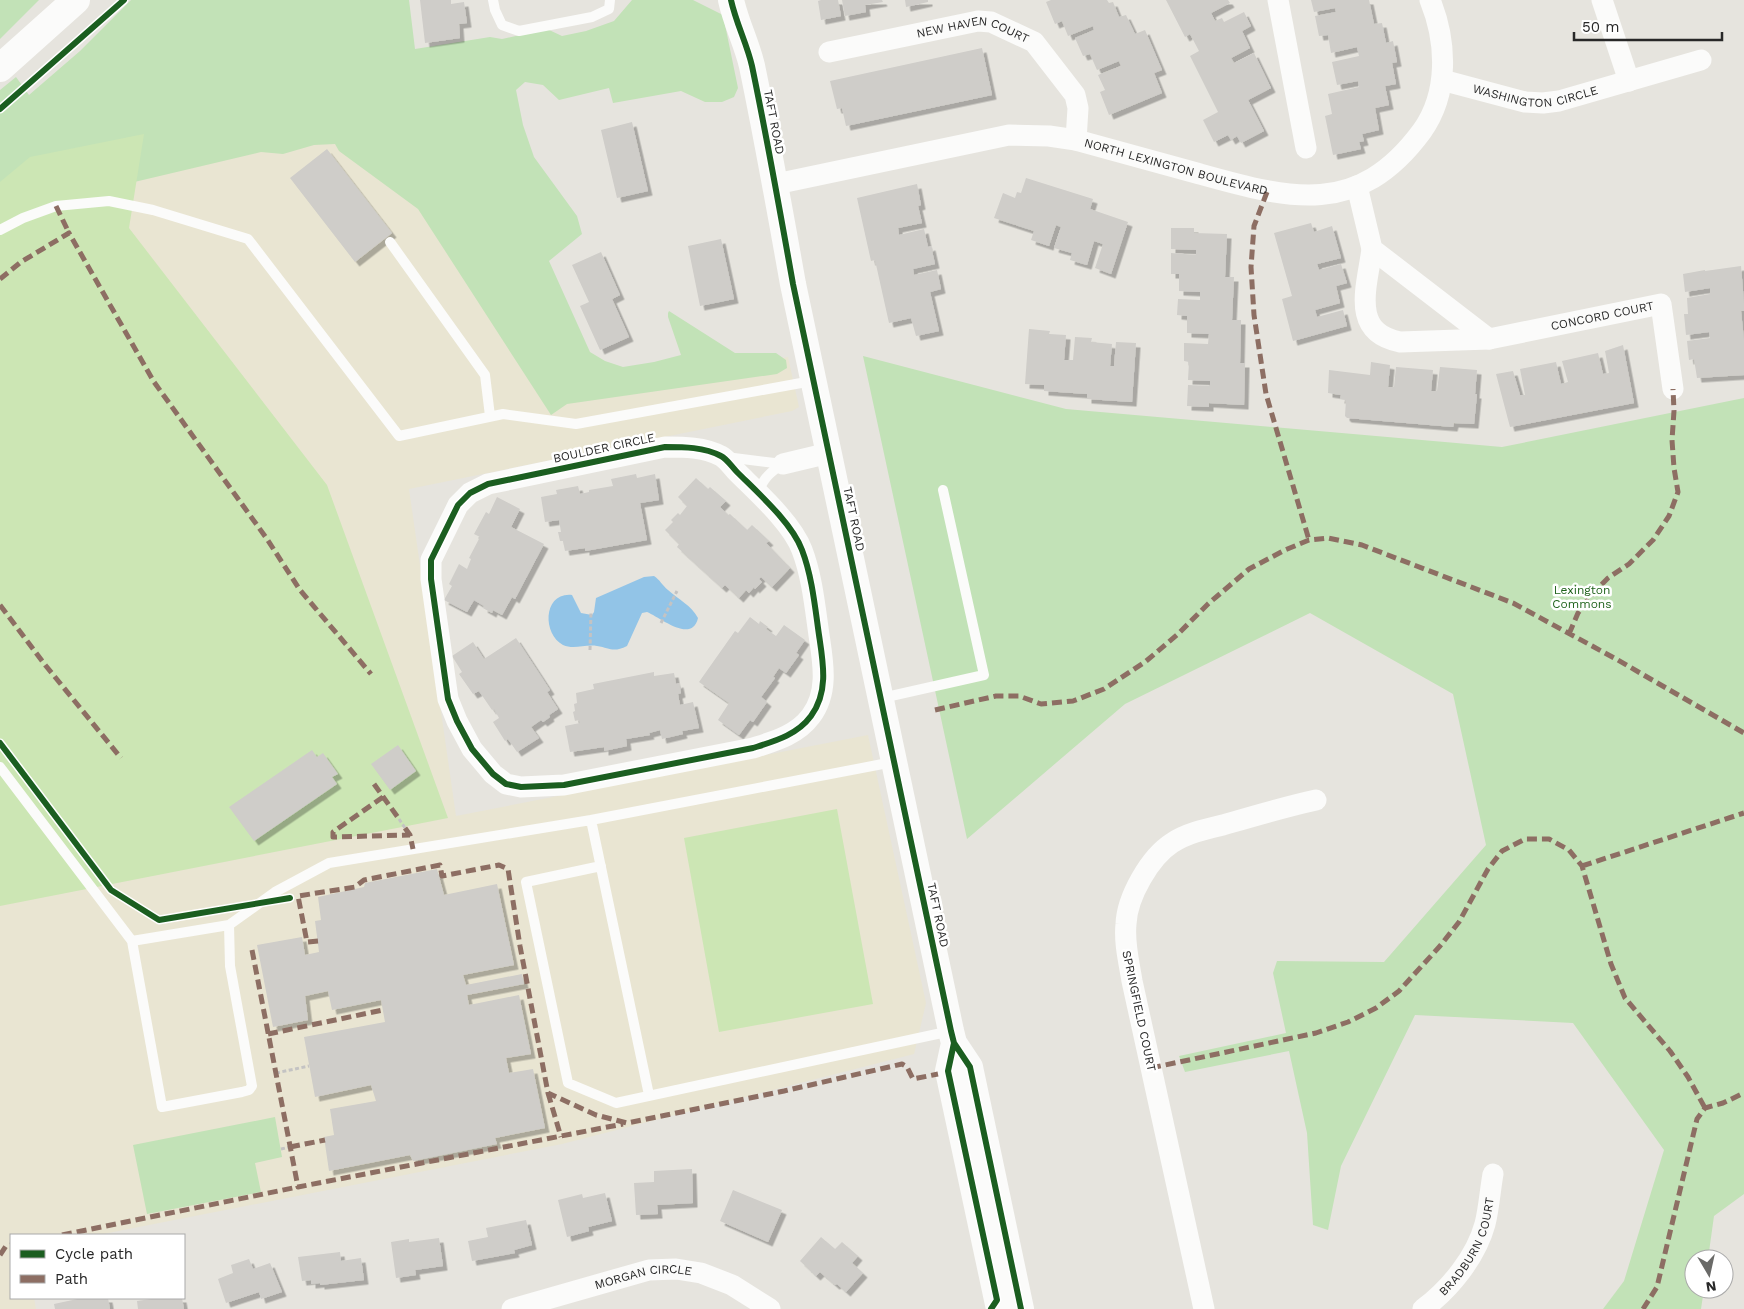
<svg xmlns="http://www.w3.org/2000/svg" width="1744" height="1309" font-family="'Work Sans',sans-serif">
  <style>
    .education { fill: #e9e5d2 }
    .green { fill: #c2e2b7 }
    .pitch { fill: #cce6b4 }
    .water { fill: #92c4e7 }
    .building { fill: #cfcdc9; filter: url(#shadow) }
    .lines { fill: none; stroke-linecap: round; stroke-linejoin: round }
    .path { stroke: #c4c3c3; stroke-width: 3; stroke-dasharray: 4 2.5; stroke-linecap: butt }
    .service { stroke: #fbfbfa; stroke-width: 10 }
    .minor { stroke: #fbfbfa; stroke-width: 21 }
    .tertiary { stroke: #fbfbfa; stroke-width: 26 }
    .secondary { stroke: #fbfbfa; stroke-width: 28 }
    .quiet { stroke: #8d6e63; stroke-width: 5; stroke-dasharray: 10 5; stroke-linecap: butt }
    .cycleway-casing { stroke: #fff; stroke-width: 9 }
    .cycleway { stroke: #1b5e20; stroke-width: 6 }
    .labels { text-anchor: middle; stroke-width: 5; stroke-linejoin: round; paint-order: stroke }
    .street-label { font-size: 12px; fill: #282828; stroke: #fff }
    .park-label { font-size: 12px; fill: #1f621b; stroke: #fff }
  </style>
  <defs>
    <filter id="shadow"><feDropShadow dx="4.5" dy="4.5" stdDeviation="0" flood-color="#0004"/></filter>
  </defs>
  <rect width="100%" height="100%" fill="#e6e4de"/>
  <!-- education -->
  <path class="education" d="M404 82 575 399 788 357 799 407 792 411 409 489 456 816 868 735 926 1003 914 1054 562 1144 98 1235H11V1298H34L36 1309H0V182Z"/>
  <!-- green -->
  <path class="green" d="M0 0H39L0 39Z
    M131 0H409L415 49 490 37 502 39 547 29 562 36 586 31 614 21 632 0H693L723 15 738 88 734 97 722 102H705L681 91 613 103 609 88 559 100 543 85 525 82 516 90 523 125 534 157 577 216 582 234 549 261 590 352 605 361 623 367 654 362 681 355 668 317V313L669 311 735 353H776L786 360 787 368 777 374 567 404 551 415 418 209 339 151 335 144 314 145 283 154 261 152 109 188 0 193V90L16 77 29 95 80 51Z
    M863 356 1066 409 1502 447 1744 398V1194L1714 1216 1708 1259H1694V1289H1704L1701 1309H1603L1624 1281 1664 1150 1573 1023 1415 1015 1341 1166 1328 1230 1313 1225 1307 1133 1289 1051 1185 1072 1179 1056 1286 1033 1273 973 1277 961 1384 962 1486 845 1453 694 1310 613 1125 704 967 839Z
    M275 1117 282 1157 255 1163 261 1192 147 1214 133 1145Z"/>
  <!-- pitch -->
  <path class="pitch" d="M144 134 129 228 327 485 448 818 0 906V182L30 157Z
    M837 809 873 1004 719 1032 684 838Z"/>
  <!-- water -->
  <path class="water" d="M654 576C660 580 662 585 668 590 679 600 691 605 698 618 692 644 661 618 647 612L642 613 627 646C613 653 610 648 597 646 585 644 574 650 563 645 542 634 543 592 572 595L581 613 592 615 594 612 596 598 644 577Z"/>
  <!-- building -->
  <path class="building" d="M420 0H451V4L464 2 467 23 459 24 460 38 425 43Z
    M821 0H838L841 16 821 20 818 1Z
    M842 0H882L883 2 865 5 866 12 845 16Z
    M905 0H928V2L906 7Z
    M1051 0H1107L1109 3 1113 2 1119 17 1126 15 1135 34 1145 30 1162 70 1154 73 1162 93 1109 115 1100 92 1105 90 1098 75 1121 66 1119 61 1097 70 1090 54 1083 56 1075 38 1094 30 1093 26 1068 36 1062 21 1055 24 1046 2Z
    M1166 0H1228L1230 3 1211 13 1215 21 1222 18 1224 22 1244 12 1251 26 1242 31 1250 48 1231 58 1234 63 1254 53 1271 88 1248 100 1264 131 1241 143 1237 136 1231 140 1228 135 1214 142 1203 120 1218 112 1190 56 1199 51 1190 34 1185 37Z
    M1311 0H1369L1374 24 1382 23 1386 43 1393 41 1397 62 1392 63 1396 84 1385 86 1389 105 1375 108 1379 130 1362 134 1364 141 1359 142 1361 149 1333 155 1325 116 1332 114 1328 94 1359 87 1358 81 1337 85 1332 62 1359 56 1357 47 1331 53 1328 35 1319 36 1315 16 1336 12 1335 8 1314 12Z
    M982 48 992 95 846 126 842 108 837 109 830 81Z
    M632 122 648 191 617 198 601 130Z
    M327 149 392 233 355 262 290 178Z
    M1026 178 1093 199 1090 209 1128 222 1111 274 1095 268 1103 244 1094 241 1087 265 1070 260 1072 253 1054 248 1061 227 1056 225 1049 246 1031 240 1034 231 994 218 1003 193 1015 198 1017 192 1021 193Z
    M917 184 921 205 918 206 922 223 898 228 899 235 924 229 928 247 931 246 935 264 913 269 914 275 937 270 941 289 930 292 939 331 916 336 911 318 889 323 875 260 871 261 857 198Z
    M1311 223 1314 232 1332 226 1341 258 1317 264 1319 270 1341 264 1347 283 1336 286 1340 303 1315 310 1317 317 1343 310 1347 326 1293 341 1282 299 1292 296 1274 233Z
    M1171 228H1194V233L1227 234 1225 277H1234L1232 320H1241L1240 363H1245L1244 405 1209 403V407L1187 406 1188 385 1210 386V381L1188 380 1189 362 1184 361V343L1208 344 1209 334 1187 333V316L1177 315 1178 299 1200 300V292L1179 291V274H1171V253L1196 255V250L1171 249Z
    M721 239 734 299 700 306 688 246Z
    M601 252 620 295 612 299 629 337 600 350 580 306 589 302 572 265Z
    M1741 266 1744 303V311H1741L1744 340V375L1697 378 1694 359 1689 360 1687 341 1710 338 1709 332 1686 335 1684 314H1688L1687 298 1710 294V288L1685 292 1683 274 1705 270V271Z
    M1029 329 1050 331 1049 334 1066 335 1064 360H1073L1075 337 1092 338 1091 342 1112 344 1110 366H1114L1116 342 1136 343 1132 402 1087 399V394L1044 391V385L1025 384Z
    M1623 345 1634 403 1510 427 1496 374 1513 371 1520 395H1525L1520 369 1556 362 1561 384 1568 382 1562 361 1598 353 1603 374 1609 373 1605 351Z
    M1371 362 1390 365 1388 387H1394L1396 367 1433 370 1431 391H1437L1440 367 1477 370 1475 394H1477L1474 424 1454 423 1453 427 1347 418 1345 416 1346 400 1340 399 1341 395 1328 393 1329 370 1370 375Z
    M636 474 637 478 655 474 659 500 640 503 647 540 585 551V548L565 551 563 541H560L558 532H561L559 520 545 522 541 497 557 494 556 490 578 486 580 494 589 492V490L613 486 611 479Z
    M696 478 708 489 710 487 726 501 720 507 728 515 730 514 747 530 752 525 769 541 766 543 790 568 772 587 761 577 759 579 762 582 755 589 754 587 749 593 746 590 739 598 725 585 722 588 677 547 679 544 665 530 673 522 671 520 678 513 680 515 687 506 678 497Z
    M497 497 520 509 511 527 544 544 515 599 512 597 502 615 493 610 492 613 483 608 484 606 474 600 467 612 444 600 452 586 449 584 459 564 467 569 471 559 469 558 480 537 474 534 486 512 489 514Z
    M750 617 759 624 760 621 768 627 766 629 776 636 784 625 805 640 796 653 799 655 786 673 779 668 773 677 775 678 761 697 767 702 753 722 750 720 739 735 718 720 729 703 699 682 735 631 738 633Z
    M516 638 550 690 547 692 558 709 549 715 550 717 543 722 541 720 531 727 539 738 517 752 508 739 505 741 493 722 499 718 494 709 492 710 479 691 473 694 459 674 462 672 452 656 473 642 484 659Z
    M654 672V676L674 673 676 684 679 683 681 693 678 694 680 705 693 702 699 728 682 731 683 734 662 739 660 730 649 733 650 735 626 739 627 746 604 751V747L570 752 565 726 580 723 579 720 575 721 573 712 575 711 574 704 577 703 576 693 594 689 593 684Z
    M398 745 416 771 390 790 371 764Z
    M312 750 317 757 323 753 338 774 332 777 337 784 254 841 229 807Z
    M437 869 444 895 497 884 514 965 463 975 466 985 522 974 524 984 467 995 469 1005 519 995 531 1054 506 1058 509 1073 533 1069 545 1128 495 1138 497 1144 413 1161 410 1155 329 1171 324 1137 334 1135 330 1109 376 1101 371 1085 315 1097 304 1037 385 1022 381 1000 332 1010 328 991 305 996 308 1020 273 1027 257 945 302 937 305 955 319 952 315 921 321 920 318 897 364 887 365 883Z
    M692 1169 693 1203 657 1205 658 1214 636 1215 634 1183 654 1182V1171Z
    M733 1190 782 1210 768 1242 720 1221Z
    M605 1193 612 1221 588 1227 589 1231 567 1237 558 1200 582 1194 583 1198Z
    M526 1220 532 1245 514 1250 515 1253 472 1261 468 1241 488 1237 486 1228Z
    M821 1237 835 1249 842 1242 858 1256 852 1263 863 1273 846 1292 837 1284 835 1285 820 1272 816 1276 800 1261Z
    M439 1238 443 1266 415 1270 416 1275 396 1278 391 1242 409 1239V1242Z
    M340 1252 341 1261 361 1258 364 1280 320 1285V1283L311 1284V1280L302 1281 298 1257Z
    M249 1259 253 1269 270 1263 282 1292 261 1299 259 1292 226 1303 218 1279 233 1273 231 1265Z
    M82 1298H108L110 1309H55L54 1304Z
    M158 1298H182L184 1309H138L137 1301Z"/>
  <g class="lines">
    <!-- path -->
    <path class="path" d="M661 623 677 591
      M590 650 591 611
      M399 819 405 828
      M276 1073 309 1066
      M281 1149 290 1147"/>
    <!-- service -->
    <path class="service" d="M493 0 495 10 502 25 519 31 592 17 609 9 610 0
      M0 230 23 218 56 206 109 201 153 210 248 239 399 436 503 414 576 424 812 381
      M390 242 485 375 490 416
      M726 457 783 464
      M758 492C764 478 770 472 783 464
      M882 698 984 675 943 490
      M0 767 132 941
      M591 820 649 1095
      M601 866 526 882 568 1083 616 1103 951 1031
      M229 925 230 966 252 1086 249 1090 242 1092 162 1107 132 941 229 925 275 892 329 863 591 820 893 762"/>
    <!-- minor -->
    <g class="minor">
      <path d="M1278 0 1306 148"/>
      <path d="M1602 0 1629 81"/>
      <path id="s1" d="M829 52 978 21 991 22 1034 42 1075 95 1078 108 1076 140"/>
      <path id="s2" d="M1442 80 1525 102 1543 103 1559 101 1701 60"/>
      <path id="s3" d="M776 184 1009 135 1049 136 1076 140C1117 151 1159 163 1200 174 1290 199 1358 218 1422 131 1449 93 1447 42 1430 0"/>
      <path id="s4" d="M1357 186 1372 249 1489 339 1661 304 1673 389"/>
      <path d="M1372 249C1367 287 1350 332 1400 342L1489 339"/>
      <path d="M665 447C684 447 704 447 721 456 727 459 732 467 737 472 757 492 792 523 802 550 812 576 815 607 819 635 823 662 829 692 811 716 797 735 775 741 753 748L564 785 521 787 506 784 493 774 472 749 457 721 448 699 431 579V560L458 505 470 493 488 484Z"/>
      <path d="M783 464 829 453"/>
      <path id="s5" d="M512 1309 649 1270 676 1269 701 1273 732 1285 770 1309"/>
      <path d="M1204 1309 1132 981C1129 962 1124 943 1126 924 1127 897 1150 857 1172 843 1187 833 1206 829 1223 825 1254 816 1284 807 1316 800"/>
      <path id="s6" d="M1423 1309C1450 1289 1476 1257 1485 1224 1489 1208 1490 1191 1493 1174"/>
    </g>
    <!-- tertiary -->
    <path class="tertiary" d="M731 0C736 23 747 44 752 66 767 138 780 211 793 284L951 1031 954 1043 970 1067 1021 1309
      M954 1043 948 1071 999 1309"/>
    <!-- secondary -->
    <path class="secondary" d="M0 68 76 0"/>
    <!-- quiet -->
    <path class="quiet" d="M1267 192 1254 226 1251 267 1254 315 1266 394 1309 540
      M56 206 69 233
      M0 279 21 262 69 233 154 382 267 539 300 590 371 674
      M0 605 46 666 121 758
      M1569 634 1578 613 1594 592 1608 578 1629 564 1653 540 1669 516 1678 492 1674 468 1672 440 1674 411 1673 389
      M935 710 996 696H1019L1041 704 1073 701 1104 689 1145 662 1178 634 1208 604 1249 569 1285 550 1309 540 1328 538 1362 545 1513 603 1616 659 1744 733
      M374 784 399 819
      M383 797 333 832V837L410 835
      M405 828 410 835 413 849
      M1582 866 1744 813
      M318 941 307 942 298 896 355 887 364 880 440 865 442 876 499 865 508 869 520 946 548 1093 596 1115 627 1123 784 1091 902 1064 907 1067 913 1079 938 1074
      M252 950 298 1187 623 1124
      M268 1034 383 1010
      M1151 1068 1316 1033 1348 1022 1376 1008 1399 991 1440 946 1459 922 1488 869 1502 851 1525 839H1549L1569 850 1582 866 1611 964 1625 998 1670 1051 1688 1077 1705 1108
      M548 1093 561 1137
      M290 1147 325 1140
      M62 1235 298 1187
      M0 1255 6 1246 11 1245
      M1643 1309 1657 1287 1697 1119 1705 1108 1723 1103 1744 1093"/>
    <!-- cycleway casing -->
    <g class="cycleway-casing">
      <path id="cycleway" d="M731 0C736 23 747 44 752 66 767 138 780 211 793 284L951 1031 954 1043 970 1067 1021 1309
        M0 109 124 0
        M665 447C684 447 704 447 721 456 727 459 732 467 737 472 757 492 792 523 802 550 812 576 815 607 819 635 823 662 829 692 811 716 797 735 775 741 753 748L564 785 521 787 506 784 493 774 472 749 457 721 448 699 431 579V560L458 505 470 493 488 484Z
        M0 743 111 890 159 920 290 898
        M954 1043 948 1071 997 1300 991 1309"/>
    </g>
    <!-- cycleway -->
    <use href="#cycleway" class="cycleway"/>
  </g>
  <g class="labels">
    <!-- street labels -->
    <g class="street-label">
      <text dy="4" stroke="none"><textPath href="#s1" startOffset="148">NEW HAVEN COURT</textPath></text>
      <text dy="4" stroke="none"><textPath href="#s2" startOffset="96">WASHINGTON CIRCLE</textPath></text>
      <text transform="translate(774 122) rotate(79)" y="4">TAFT ROAD</text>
      <text dy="4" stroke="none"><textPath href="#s3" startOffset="409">NORTH LEXINGTON BOULEVARD</textPath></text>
      <text dy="4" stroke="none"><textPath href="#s4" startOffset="328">CONCORD COURT</textPath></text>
      <text transform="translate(604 448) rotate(-12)" y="4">BOULDER CIRCLE</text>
      <text transform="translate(854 519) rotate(78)" y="4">TAFT ROAD</text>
      <text transform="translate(938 915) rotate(78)" y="4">TAFT ROAD</text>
      <text transform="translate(1139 1011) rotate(78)" y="4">SPRINGFIELD COURT</text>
      <text dy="4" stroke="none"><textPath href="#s6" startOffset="79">BRADBURN COURT</textPath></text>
      <text dy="4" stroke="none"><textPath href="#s5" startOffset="136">MORGAN CIRCLE</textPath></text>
    </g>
    <!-- park labels -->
    <g class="park-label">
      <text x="1582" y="594">Lexington<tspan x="1582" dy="14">Commons</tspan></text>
    </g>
  </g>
  <!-- legend -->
  <rect x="10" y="1234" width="175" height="65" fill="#ffffff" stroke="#a9a9a9"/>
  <rect x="20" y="1250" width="25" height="8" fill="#1b5e20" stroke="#a9a9a9"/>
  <text x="55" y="1259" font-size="15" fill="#282828">Cycle path</text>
  <rect x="20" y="1275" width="25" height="8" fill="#8d6e63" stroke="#a9a9a9"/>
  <text x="55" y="1284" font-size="15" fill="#282828">Path</text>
  <!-- north arrow -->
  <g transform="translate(1709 1274) rotate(171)"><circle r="24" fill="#ffffff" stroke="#a9a9a9"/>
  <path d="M0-4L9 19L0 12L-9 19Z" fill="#6a6a68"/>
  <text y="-8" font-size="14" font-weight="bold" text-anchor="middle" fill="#282828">N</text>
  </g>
  <!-- scale -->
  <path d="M1574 32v8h148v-8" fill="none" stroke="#282828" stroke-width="2.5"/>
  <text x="1582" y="32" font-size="15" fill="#282828" stroke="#ffffff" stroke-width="4" paint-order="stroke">50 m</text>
</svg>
